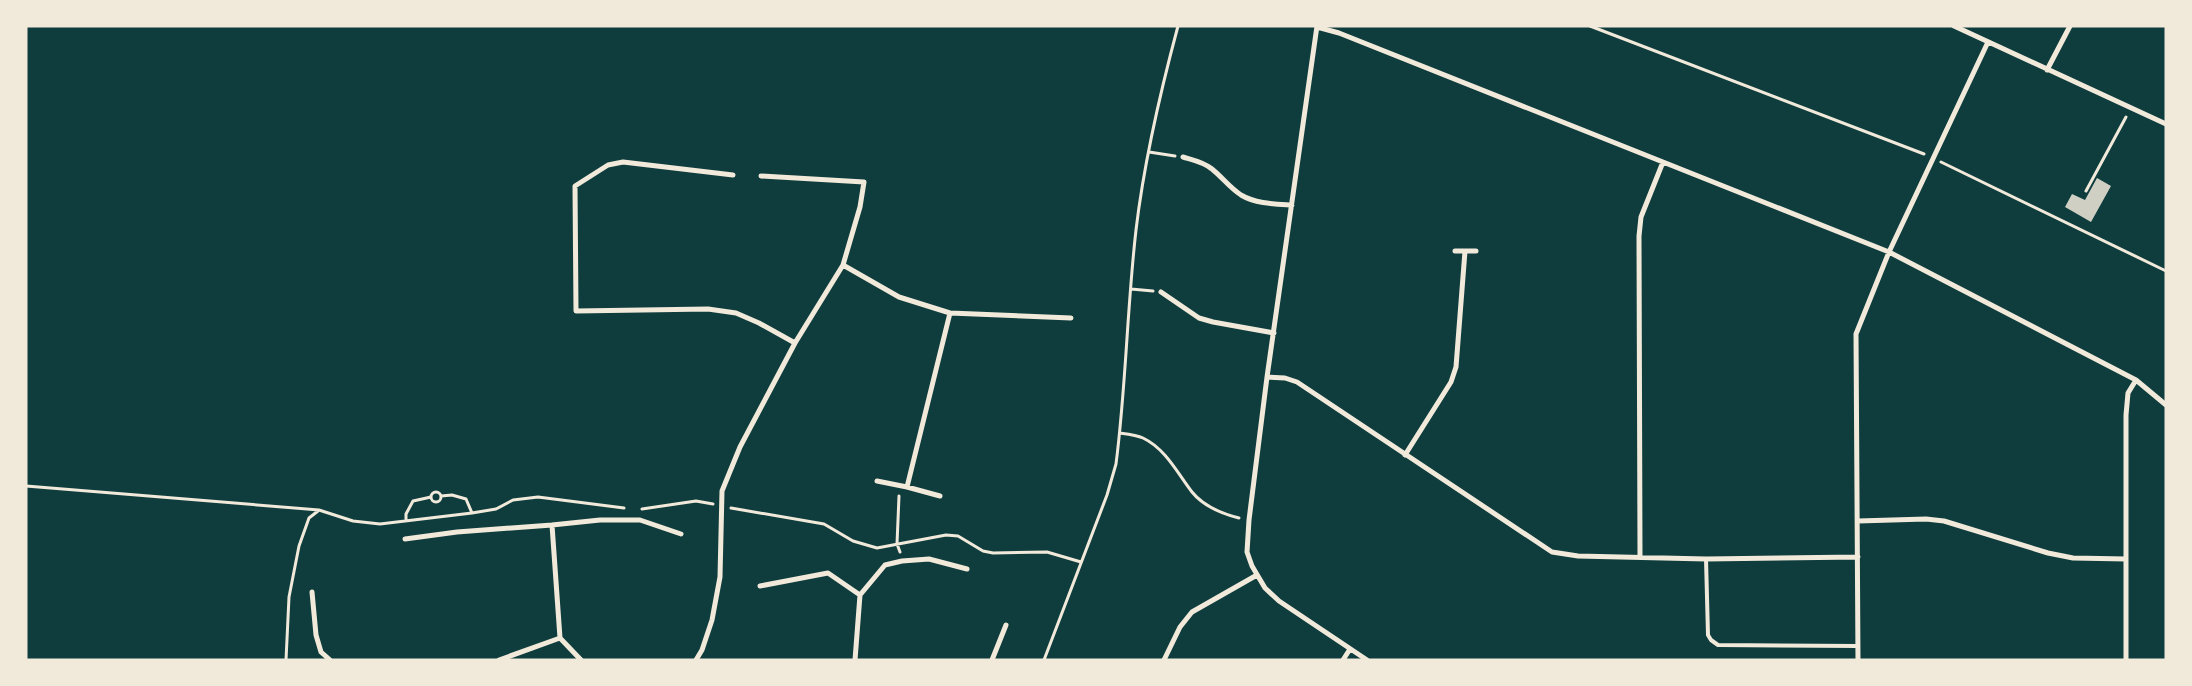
<svg xmlns="http://www.w3.org/2000/svg" width="2192" height="686" font-family="'Space Grotesk',sans-serif">
  <style>
    .building { fill: #cfcfc3 }
    .lines { fill: none; stroke-linecap: round; stroke-linejoin: round }
    .path { stroke: #f1e9da; stroke-width: 3 }
    .service { stroke: #f1e9da; stroke-width: 4 }
    .minor { stroke: #f1e9da; stroke-width: 5 }
  </style>
  <rect width="100%" height="100%" fill="#0f3d3e"/>
  <!-- building -->
  <path class="building" d="M2097 178 2111 186 2091 222 2065 207 2072 194 2085 200Z"/>
  <g class="lines">
    <!-- path -->
    <path class="path" d="M1590 26 1924 154
      M1149 152 1175 156
      M1941 162 2166 271
      M2086 191 2126 117
      M1131 289 1153 291
      M1120 433C1128 434 1137 435 1143 438 1166 449 1178 474 1192 492 1204 507 1223 514 1239 518
      M26 486 319 510 353 521 380 524 472 513 496 509 513 500 538 497 624 508
      M431 497a5 5 0 1 1 10 0a5 5 0 1 1-10 0Z
      M441 496 452 495 466 499 472 513
      M899 496 897 544 900 552
      M731 508 824 524 853 541 877 548 946 535 958 536 983 551 993 553 1047 552 1081 562
      M642 509 696 501 713 504
      M406 520V514L413 501 431 497
      M286 660 289 597 299 546 309 518 318 511
      M1044 660 1107 495 1116 464C1126 387 1127 308 1136 230 1144 162 1160 93 1178 26"/>
    <!-- service -->
    <path class="service" d="M1706 559 1708 635 1711 640 1718 645 1858 646"/>
    <!-- minor -->
    <path class="minor" d="M1317 26 1267 377 1249 520 1247 552 1252 566 1265 588 1279 601 1367 660
      M1954 26 2166 124
      M1317 27 1339 33 1889 252 2136 380 2166 405
      M2047 70 2070 26
      M1183 157C1193 160 1204 162 1212 169 1222 177 1230 188 1241 195 1256 204 1275 204 1292 205
      M733 175 623 162 608 165 575 186 576 311 708 309 736 313 759 323 795 343
      M1455 251H1476
      M843 265 899 297 950 313 1071 318
      M1161 292 1199 318 1213 322 1274 333
      M1267 377 1285 378 1297 382 1552 552 1578 556 1706 559 1858 557
      M1405 455 1451 382 1456 367 1465 251
      M877 481 907 487 940 496
      M907 487 950 313
      M1858 521 1926 519 1944 521 2048 553 2073 558 2126 559
      M405 539 457 532 552 525
      M1640 557 1639 236 1641 217 1663 162
      M760 586 828 573 860 595
      M312 592 316 635 321 652 330 660
      M499 660 560 638
      M581 660 560 638 552 525 600 520H640L681 534
      M696 660 702 650 712 620 720 577 722 491 740 447 795 343 843 265 860 207 864 182 761 176
      M855 660 860 595 885 565 902 561 929 559 967 569
      M992 660 1006 625
      M1164 660 1180 627 1192 612 1257 575
      M1343 660 1350 649
      M1858 660 1856 334 1889 252 1988 42
      M2126 660V415L2128 393 2136 380"/>
  </g>
  <!-- border -->
  <rect width="2192" height="686" fill="none" stroke="#f1e9da" stroke-width="55"/>
</svg>
